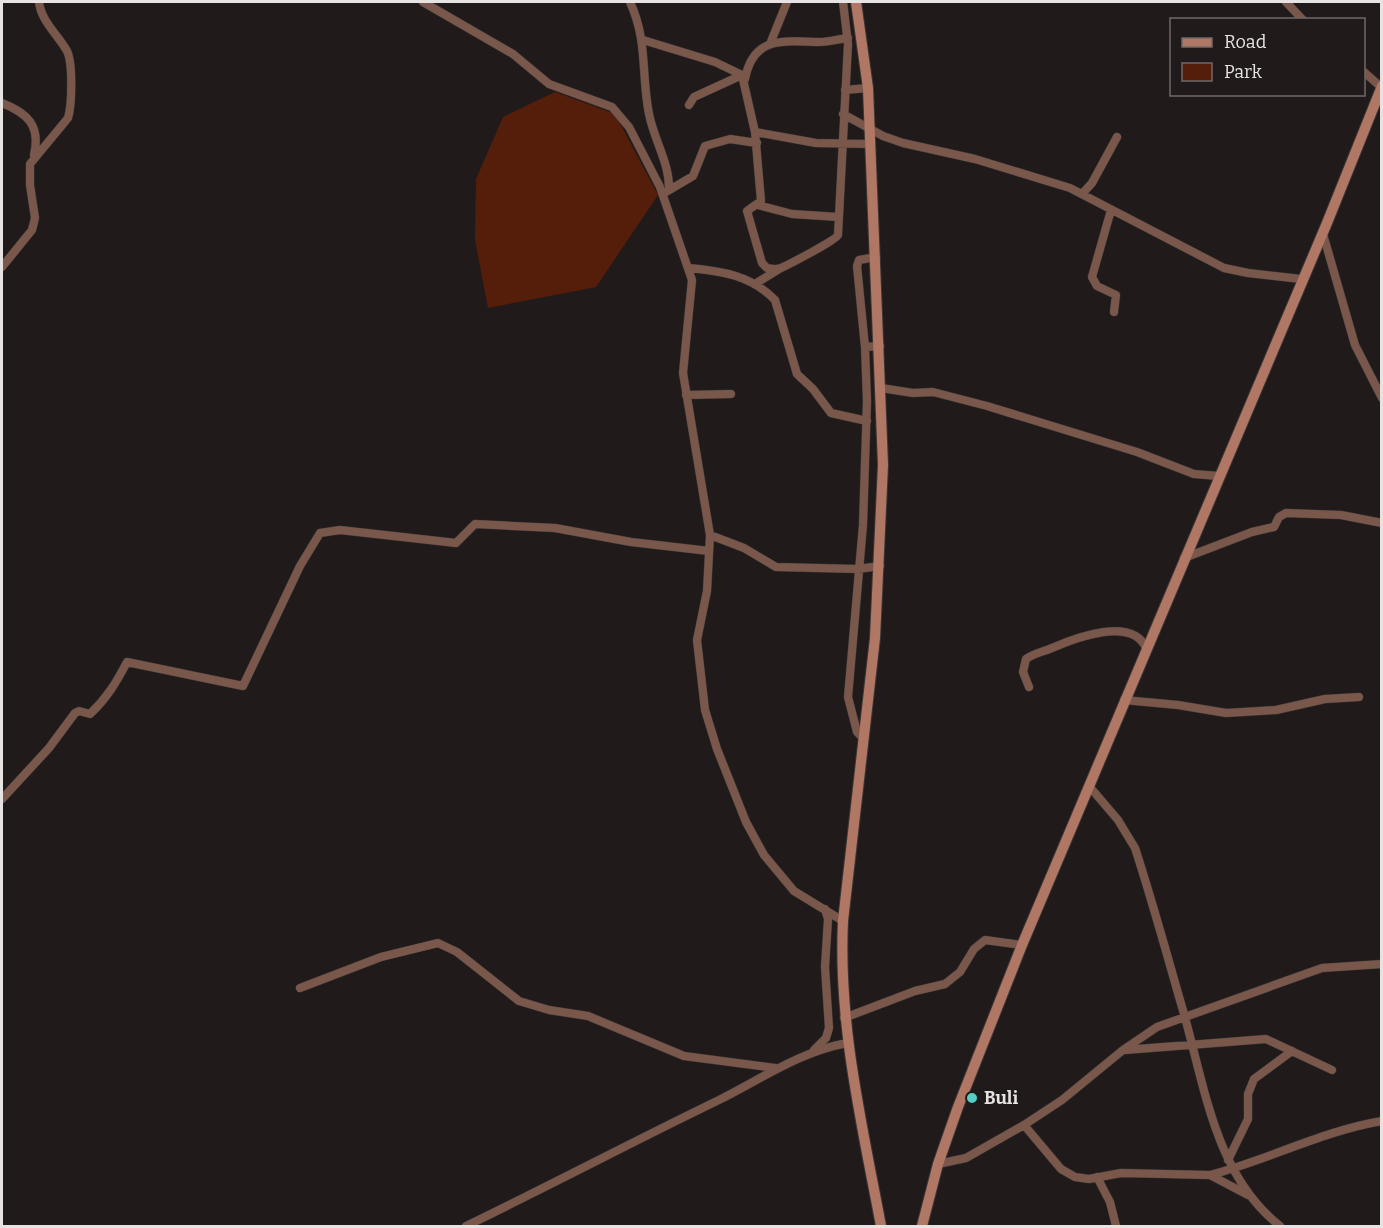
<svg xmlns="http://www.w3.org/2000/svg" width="1383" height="1228" font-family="Bitter,serif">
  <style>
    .green { fill: #551e0a }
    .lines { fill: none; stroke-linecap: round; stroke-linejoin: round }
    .street-casing { stroke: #3c3736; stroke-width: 9 }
    .secondary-casing { stroke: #3c3736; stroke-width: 12 }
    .street { stroke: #7a574b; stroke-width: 8 }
    .secondary { stroke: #b07764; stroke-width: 10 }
    .poi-dot { fill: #55cec4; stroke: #201b1a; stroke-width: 2 }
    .labels { text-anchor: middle; stroke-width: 6; stroke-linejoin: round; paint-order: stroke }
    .poi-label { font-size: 18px; font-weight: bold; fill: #e6e3e2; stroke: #201b1a; text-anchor: start }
  </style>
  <rect width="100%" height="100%" fill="#201b1a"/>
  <!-- green -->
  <path class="green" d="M555 92 615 114 658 195 596 287 488 308 475 240 476 179 503 117Z"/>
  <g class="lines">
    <!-- street casing -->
    <g class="street-casing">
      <path id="street" d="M423 2 513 54 549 84 612 107 629 127 660 187 692 280 683 373 710 535 707 591 697 640 705 710 717 749 746 822 764 855 794 891 843 921
        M630 2C648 41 641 74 649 114 654 140 670 164 669 190
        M1286 2 1303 20
        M643 40 715 62 742 75 755 132 761 201 747 211 762 263 767 268C772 269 776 270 781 268 790 264 836 240 838 235L848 44 843 2
        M770 44 787 2
        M1364 72 1382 88
        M745 79C753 36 783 41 819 42 829 42 838 39 848 38
        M845 90 868 88
        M2 103C27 113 41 125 34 155
        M689 105 694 97 742 75
        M843 114 883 136 903 143 975 159 1070 188 1224 268 1248 273 1301 279
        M755 132 816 143 871 144
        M666 192 693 176 705 146 730 139 757 143
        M1082 194 1092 183 1117 137
        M758 205 792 214 838 217
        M1111 210 1092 277 1097 286 1116 295 1114 312
        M1323 234 1355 345 1382 398
        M876 257 859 260 857 266 865 347 880 346
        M2 267 32 230 35 218 30 185V164L68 118C72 105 73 63 67 51 58 35 41 21 39 2
        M689 268C721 271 751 275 775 300L797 374 813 389 831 413 867 421
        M755 284 779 269
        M881 388 913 393 933 392 987 406 1137 452 1194 474 1219 476
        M686 395 731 394
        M710 535 744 548 776 567 858 569 880 566
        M1184 558 1252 532 1274 527 1279 517 1286 513 1341 515 1382 523
        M1029 687 1023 672 1026 659C1034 653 1043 652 1052 648 1075 638 1132 616 1146 648
        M1124 700 1178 705 1226 713 1276 710 1325 699 1359 697
        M864 739 857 732 848 697 863 525 867 401 865 347
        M1089 786 1118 820 1135 848C1153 903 1168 959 1184 1014 1205 1088 1216 1176 1280 1226
        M2 799 49 748 75 713 79 711 90 714C107 698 116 683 127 662L243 686 300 566 320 533 340 530 456 543 475 524 555 528 631 542 709 551
        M300 988 381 957 438 943 457 952 519 1001 549 1010 588 1016 684 1056 775 1068
        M844 1018 915 991 945 984 960 972 974 949 985 940 1022 945
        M814 1050 826 1038 829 1028 825 967 828 919 825 909
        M1125 1050 1266 1039 1332 1070
        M1024 1125 1061 1169 1075 1177 1089 1179 1121 1173 1210 1175 1248 1195
        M1228 1160 1248 1119V1094L1254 1079 1292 1051
        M938 1164 966 1158 1024 1125 1062 1100 1123 1050 1157 1027 1322 968 1382 964
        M1210 1175C1268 1160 1322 1131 1382 1121
        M1097 1177 1110 1202 1116 1226
        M466 1226C551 1185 634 1141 719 1100 763 1078 799 1052 847 1043"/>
    </g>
    <!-- secondary casing -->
    <g class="secondary-casing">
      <path id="secondary" d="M856 2 868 88 883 465 875 638 843 921C838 1025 862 1124 881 1226
        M922 1226 938 1164 958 1107 1022 945 1327 223 1382 86"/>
    </g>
    <!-- street -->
    <use href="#street" class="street"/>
    <!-- secondary -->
    <use href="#secondary" class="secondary"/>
  </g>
  <!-- markers -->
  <circle class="poi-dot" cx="972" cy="1098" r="6"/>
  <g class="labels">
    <!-- poi labels -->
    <g class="poi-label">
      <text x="984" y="1104">Buli</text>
    </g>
  </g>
  <!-- border -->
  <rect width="1383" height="1228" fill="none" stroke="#e6e3e2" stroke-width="6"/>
  <!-- legend -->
  <rect x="1170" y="18" width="195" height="78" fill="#201b1a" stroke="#6f6b6a" stroke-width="1.5"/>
  <rect x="1182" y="38" width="30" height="9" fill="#b07764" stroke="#6f6b6a" stroke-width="1.5"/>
  <text x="1224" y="48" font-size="18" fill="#e6e3e2">Road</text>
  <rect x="1182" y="63" width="30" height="18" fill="#551e0a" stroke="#6f6b6a" stroke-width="1.5"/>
  <text x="1224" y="78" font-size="18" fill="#e6e3e2">Park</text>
</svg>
